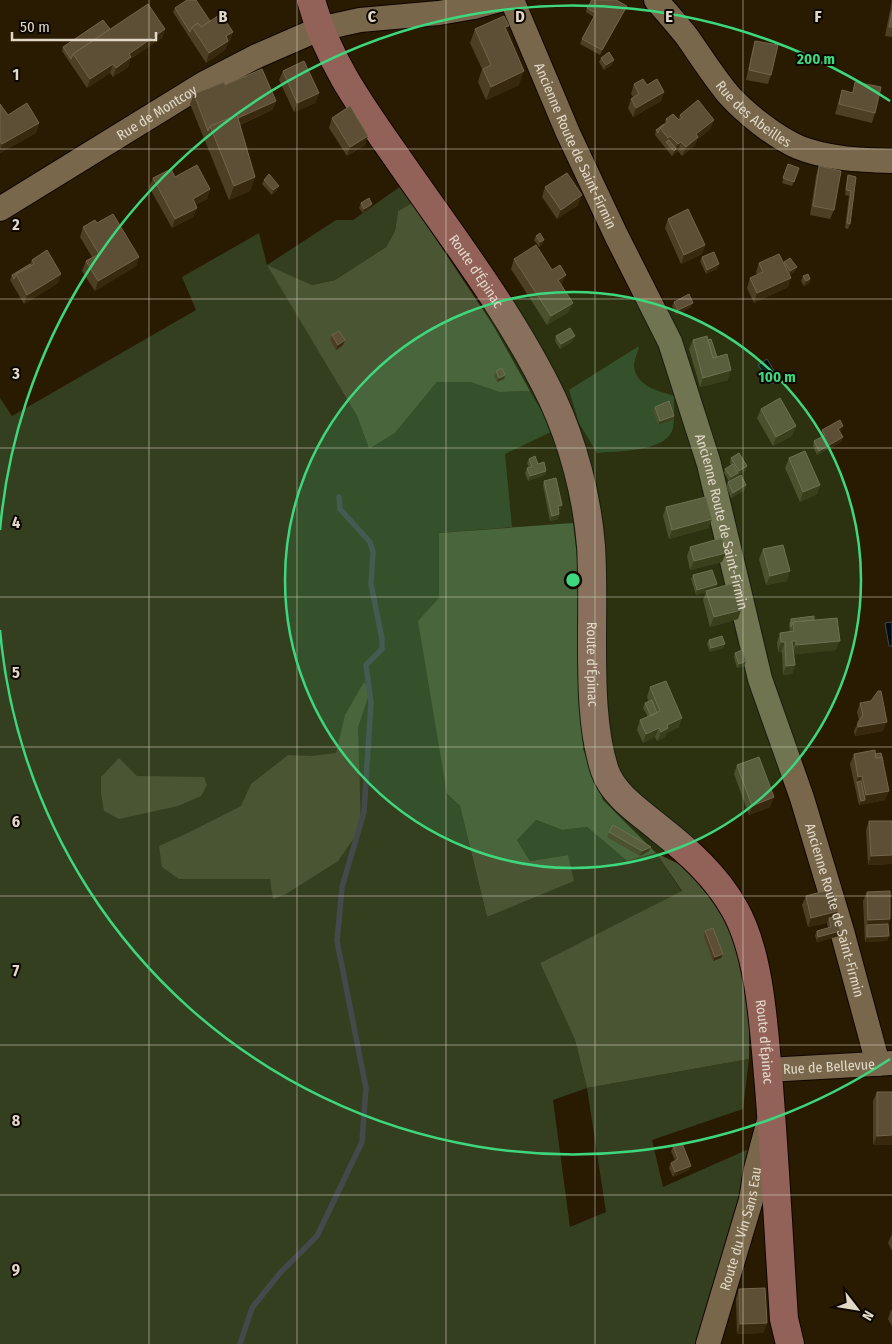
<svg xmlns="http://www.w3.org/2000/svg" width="892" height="1344" font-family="'Fira Sans Condensed',sans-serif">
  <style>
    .green { fill: #343f20; fill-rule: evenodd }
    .forest { fill: #4a5633 }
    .water { fill: #000d17; stroke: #444a4c }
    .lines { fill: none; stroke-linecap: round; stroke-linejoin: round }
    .stream { stroke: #444a4c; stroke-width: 5.5 }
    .minor-casing { stroke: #110500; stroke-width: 26 }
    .secondary-casing { stroke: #110500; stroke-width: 30 }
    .minor { stroke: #78674a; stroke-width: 24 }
    .secondary { stroke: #926259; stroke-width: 28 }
    .wall { fill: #4d3f23 }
    .shaded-wall { fill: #38290e }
    .building { fill: #5d4f35; stroke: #72644c }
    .grid { fill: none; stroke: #e1d8c8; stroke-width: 1; stroke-opacity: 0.55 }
    .ring { fill: none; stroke: #3ed77d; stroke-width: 2.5 }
    .labels { text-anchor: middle; stroke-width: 4; stroke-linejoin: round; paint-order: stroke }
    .street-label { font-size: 14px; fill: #e1d8c8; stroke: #0d0701 }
    .grid-label { font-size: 16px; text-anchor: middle; font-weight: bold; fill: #e1d8c8; stroke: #0d0701; stroke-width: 4; stroke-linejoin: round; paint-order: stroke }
    .centre { fill: #3ed77d; stroke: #0d0701; stroke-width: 2.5 }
    .ring-label { font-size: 15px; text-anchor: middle; font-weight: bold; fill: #3ed77d; stroke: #0d0701; stroke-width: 4; stroke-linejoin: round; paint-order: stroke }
  </style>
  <rect width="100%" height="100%" fill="#291b01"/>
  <!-- green -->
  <path class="green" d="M401 186 412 203 398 211 395 231 386 247 335 280 312 285 268 266 357 416 369 449 395 433 437 382H470L499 392 530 391 553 431 505 454 512 527 439 533V598L447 794 460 806 487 917 519 903 568 855 530 861 517 840 535 820 562 830 587 827 627 861 656 853 682 892 540 963 575 1040 587 1088 749 1059 743 1109 652 1140 663 1187 751 1148 737 1211 700 1344H0V398L12 416 196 310 182 277 259 233 267 265 336 220H353ZM587 1088 606 1212 570 1227 553 1100Z
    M639 346C638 352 634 360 634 366 636 386 658 391 674 396 674 404 675 424 672 431 663 452 617 451 597 453L579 423 569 390Z"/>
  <!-- forest -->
  <path class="forest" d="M412 203 493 325 530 391 499 392 470 382H437L395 433 369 449 357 416 267 265 312 285 335 280 386 247 395 231 398 211Z
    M573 523 578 566 583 749 603 800 656 853 681 865 713 896 737 945 749 1011V1059L587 1088 575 1040 540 963 682 891 656 853 627 861 587 827 562 830 536 820 517 840 530 861 568 855 574 881 487 917 460 806 447 794 418 621 439 598V533Z
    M364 682 370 691 358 727 361 828 338 861 286 894 273 899 270 879H179L162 867 159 846 192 831 241 806 251 784 288 755 311 756 336 753 345 715Z
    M119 758 137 776 204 777 207 785 201 796 178 806 119 819 104 811 101 793V777Z"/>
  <!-- water -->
  <path class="water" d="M767 359 779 379 771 384 758 365Z
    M892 622V646H889L885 623Z"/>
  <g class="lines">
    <!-- stream -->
    <path class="stream" d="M240 1344 252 1308 280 1273 317 1236 362 1142 366 1088 337 941 342 887 364 812 371 703 366 665 382 649V639L371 584 373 552 370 542 340 509 339 497"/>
    <!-- minor casing -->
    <g class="minor-casing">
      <g id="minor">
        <path id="s1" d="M512 0 568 133 616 235 670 342 709 464 760 679 802 798 842 931 878 1064"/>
        <path id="s2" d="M656 0C667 13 678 25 688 38 701 57 714 77 728 94 745 113 775 137 798 147 827 159 861 160 892 161"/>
        <path id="s3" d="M0 209 203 84 257 56 319 29 360 20 439 13 474 7 500 0"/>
        <path id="s4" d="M767 1070 892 1063"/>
        <path id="s5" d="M708 1344 751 1200 756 1169 768 1124"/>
      </g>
    </g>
    <!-- secondary casing -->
    <g class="secondary-casing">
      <g id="secondary">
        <path id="s6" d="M311 0C327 60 363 109 398 159 452 237 511 313 552 398 573 443 587 496 591 546 593 577 592 609 592 641 592 682 592 732 605 771 614 796 640 812 660 829 688 851 716 876 734 908 761 954 764 1033 769 1086 775 1164 779 1241 784 1319L790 1344"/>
      </g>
    </g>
    <!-- minor -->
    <use href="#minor" class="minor"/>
    <!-- secondary -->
    <use href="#secondary" class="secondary"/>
  </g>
  <!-- wall -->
  <path class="wall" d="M590 0H616L625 10 600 55 580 44 582 39 594 17 586 12 587 8 591 2Z
    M892 0V37L885 36Z
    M175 8 210 21 230 41 228 42 225 50 206 63 173 12Z
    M110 29H165L162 38 130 59 128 67 113 77 110 73 87 88 62 51 63 47Z
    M475 29 507 32 519 85 486 100 478 82 482 69 470 43Z
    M755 41 771 75 768 84 746 80 752 51Z
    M601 58 612 65 604 70 599 62Z
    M283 71 319 93 315 103 294 112 279 80Z
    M855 82 875 113 872 123 835 114 839 100 842 90 852 93Z
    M634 84 647 85 664 92 661 101 633 117 628 108 631 99 633 97 631 94Z
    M225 85 276 101 272 110 240 125 255 177 250 191 229 200 190 104 194 94Z
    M0 104 8 115 39 123 36 133 0 153Z
    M680 115 714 120 710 129 697 140 694 146 682 156 678 151 672 156 655 135 656 130 664 124 666 119 678 120Z
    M332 118 365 145 347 156 329 128Z
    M788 164 799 168 792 186 782 183Z
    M819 166 834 210 830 219 810 215 816 176Z
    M848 175 856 177 850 224 848 229 845 228 849 196 845 195 847 180Z
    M175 177 210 189 207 199 195 205 197 208 193 217 172 228 149 187 153 178Z
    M264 180 277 190 272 195 262 184Z
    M545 187 578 205 557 219 542 197Z
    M361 203 370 208 363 213 359 208Z
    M668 219 705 245 702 254 681 264 665 228Z
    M97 223 139 257 136 266 95 291 82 271 86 261 92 257 80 237 83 227Z
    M536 236 542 245 539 247 534 240Z
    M702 257 717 269 706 274 700 261Z
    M514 259 552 270 562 284 561 285 569 312 547 325 511 269Z
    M32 260 58 283 24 304 10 280 12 275 30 264Z
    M784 262 797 267 795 271 790 275 788 287 754 303 747 288 750 278 757 275 756 272 759 263Z
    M803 276 810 279 809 284 804 286 801 281Z
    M674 302 691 307 676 315 672 306Z
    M332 335 343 345 336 350 330 340Z
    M556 336 573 341 560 349 555 341Z
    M693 340H708L728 380 700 387 689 349Z
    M496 371 505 375 504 379 497 382 494 376Z
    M655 407 674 416 672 420 658 425 653 411Z
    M761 409 796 426 792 436 773 446 757 418Z
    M822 430 841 431 840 432 843 437 841 442 817 455 813 446 814 441 822 437 820 435Z
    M731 458 747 466 745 471 738 475 737 477 745 490 731 498 726 486 728 482 729 481 724 473 725 469 731 465 730 463Z
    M789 458 820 485 817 494 800 502 785 468Z
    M529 459 546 471 545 475 528 481 525 473 527 468H529L527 463Z
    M544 481 562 505 560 510H558L559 514 558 519 550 521 543 485Z
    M666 507 712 519 708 528 669 539 663 516Z
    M690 547 722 562 690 570 687 556Z
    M763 549 787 581 766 585 759 559Z
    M693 575 717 584 715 588 738 619 710 627 703 600 706 592 696 595 691 579Z
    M791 619 814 620 836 650 794 654 795 665 792 674 783 675 782 653 781 652H778L777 643 780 633 790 632 789 624Z
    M709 640 725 644 723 648 710 652 707 644Z
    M735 653 744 666 737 668 734 657Z
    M650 687 679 727 667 733 665 737 657 741 655 737 643 743 637 730 640 720 648 717 643 708 645 703 649 702 647 697Z
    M860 703 883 731 855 736 854 731 859 720 857 712Z
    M854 754 885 800 859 805 850 764Z
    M737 765 770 807 749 815 734 774Z
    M869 821 892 864 868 865 866 830Z
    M609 832 649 851 640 856 607 837Z
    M867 892 890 919 888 924 889 936 887 941 865 942 863 901Z
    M806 896 838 911 836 916 840 931 839 936 817 942 815 935 817 931 828 928 827 923 808 927 802 905Z
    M705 931 723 954 721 958 713 961 704 936Z
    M877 1092 892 1145H873V1101Z
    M673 1146 689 1170 673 1177 669 1168 671 1163 675 1161 671 1151Z
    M892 1234V1251L888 1243Z
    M739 1289 767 1323 763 1333 737 1334 736 1299Z
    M891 1310H892V1326L888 1319Z"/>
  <!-- shaded-wall -->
  <path class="shaded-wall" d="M627 6 625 10 600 55 602 50Z
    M165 29 162 38 130 59 128 67 113 77 116 68 129 54Z
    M233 32 230 41 228 42 225 50 206 63 209 53 226 36Z
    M614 60 612 65 604 70 606 65Z
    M113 64 110 73 87 88 90 79Z
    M524 71 519 85 486 100 491 87Z
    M664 92 661 101 633 117 636 108Z
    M319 93 315 103 294 112 297 103Z
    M276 101 272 110 214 136 211 129Z
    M714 120 710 129 697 140 694 146 682 156 686 147 696 134Z
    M39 123 36 133 0 153V150L2 144Z
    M368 136 365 145 347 156 350 147Z
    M681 142 678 151 672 156 678 144Z
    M255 177 250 191 229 200 234 186Z
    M279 186 277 190 272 195 273 190Z
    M210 189 207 199 189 208 193 199Z
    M582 195 578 205 557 219 561 210Z
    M372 204 370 208 363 213 364 209Z
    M197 208 193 217 172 228 175 219Z
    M544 240 542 245 539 247 540 242Z
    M705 245 702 254 681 264 684 255Z
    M139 257 136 266 95 291 98 281Z
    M719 264 717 269 706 274 707 270Z
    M797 267 795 271 789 276 790 271Z
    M61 274 58 283 24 304 27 295Z
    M566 275 562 284 555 289 558 280Z
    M791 278 788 287 754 303 757 293Z
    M810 279 809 284 804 286 806 281Z
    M573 303 569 312 547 325 551 316Z
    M693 303 691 307 676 315 678 310Z
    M575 336 573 341 560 349 561 344Z
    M345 340 343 345 336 350 338 345Z
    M731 370 728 380 700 387 703 378Z
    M505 375 504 379 497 382 499 378Z
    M674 416 672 420 658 425 660 421Z
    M796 426 792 436 773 446 776 437Z
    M843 426 841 431 836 434 838 429Z
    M843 437 841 442 817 455 819 451Z
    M747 466 745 471 738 475 739 471Z
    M546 471 545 475 528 481 530 476Z
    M738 473 737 478 729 482 731 477Z
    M746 485 745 490 731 498 733 493Z
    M820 485 817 494 800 502 803 492Z
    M562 505 560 510 556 511 558 506Z
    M559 514 558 519 550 521 552 516Z
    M712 519 708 528 669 539 672 530Z
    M726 553 722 562 690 570 694 561Z
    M790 571 787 581 766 585 770 576Z
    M717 584 715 589 696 595 697 590Z
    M741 610 738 619 710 627 714 617Z
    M792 641H796L792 650Z
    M840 641 836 650 792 655 796 645Z
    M781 642H785L781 652H778Z
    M725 644 723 648 710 652 711 648Z
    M746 661 744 666 737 668 739 664Z
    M795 665 792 674 783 675 786 666Z
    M682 718 679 727 667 733 665 737 657 741 661 732 667 725Z
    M887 722 883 731 855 736 858 727Z
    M659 728 655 737 643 743 646 734Z
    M862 776 859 785 857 782 858 777Z
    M889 791 885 800 859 805 861 801 865 800 866 795Z
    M774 797 770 807 749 815 752 806Z
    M651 847 649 851 640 856 642 851Z
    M892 855V864L868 865 871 856Z
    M838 911 834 921 829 918 827 923 808 927 811 918Z
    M890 919 887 928 867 925 868 920Z
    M840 931 839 936 817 942 818 937Z
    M889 936 887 941 865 942 867 937Z
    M723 954 721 958 713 961 715 957Z
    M892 1135V1145H873L877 1136Z
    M691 1166 689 1170 673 1177 675 1172Z
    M767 1323 763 1333 737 1334 740 1324Z"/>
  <!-- building -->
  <path class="building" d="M187 0H196L210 21 201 27 198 23 192 27 190 32 175 8Z
    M592 0H616L627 6 602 50 582 39 596 13 587 8Z
    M148 4 165 29 129 54 131 57 116 68 113 64 90 79 73 54Z
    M892 11V27H889Z
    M221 14 233 32 226 36 228 41 209 53 192 27 198 23 201 27Z
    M504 16 509 26 505 27 524 71 491 87 483 69 491 65 475 29Z
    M103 20 110 29 73 54 71 59 63 47Z
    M755 41 778 45 771 75 749 70Z
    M609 52 614 60 606 65 601 58Z
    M304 61 319 93 297 103 283 71Z
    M262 69 276 101 238 118 237 115 210 126 208 131 194 94 224 82 225 85Z
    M643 79 647 85 657 79 664 92 636 108 631 99 639 94 634 84Z
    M855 82 881 87 875 113 839 104 842 90 853 93Z
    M698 100 714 120 696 134 698 137 686 147 681 142 678 144 670 136 668 138 660 128 668 122 666 119 673 114 679 120 682 118 680 115Z
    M27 103 39 123 2 144 0 141V104L8 115Z
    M350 106 368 136 350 147 332 118Z
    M237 115 255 177 234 186 210 126Z
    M664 124 660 128 658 133 656 130Z
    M669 140 676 149 674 151 666 142Z
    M788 164 799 168 794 182 783 178Z
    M197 165 210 189 193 199 197 208 175 219 153 178 171 169 175 177Z
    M819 166 841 171 834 210 813 206Z
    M567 173 582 195 561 210 545 187Z
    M269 174 279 186 273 190 264 180Z
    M848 175 856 177 850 224 847 223 851 191 846 190Z
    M369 198 372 204 364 209 361 203Z
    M688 209 705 245 684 255 668 219Z
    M113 214 139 257 98 281 86 261 99 254 83 227 95 220 97 223Z
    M540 233 544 240 540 242 536 236Z
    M536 245 552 270 560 265 566 275 558 280 573 303 551 316 514 259Z
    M47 250 61 274 27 295 16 274 34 264 32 260Z
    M714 252 719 264 707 270 702 257Z
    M779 254 791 278 757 293 750 278 763 272 759 263Z
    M790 258 797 267 790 271 784 262Z
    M30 264 31 266 16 274 14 279 12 275Z
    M808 274 810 279 806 281 803 276Z
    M689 294 693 303 678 310 674 302Z
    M570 328 575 336 561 344 556 336Z
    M339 331 345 340 338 345 332 335Z
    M707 336 713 358 727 354 731 370 703 378 693 340Z
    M711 339 717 357 713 358 708 340Z
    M502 368 505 375 499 378 496 371Z
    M780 398 796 426 776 437 761 409Z
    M669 401 674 416 660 421 655 407Z
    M840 420 843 426 838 429 843 437 819 451 814 441 825 435 822 430Z
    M805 451 820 485 803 492 789 458Z
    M739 453 747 466 739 471 731 458Z
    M535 456 538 464 544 462 546 471 530 476 527 468 532 467 529 459Z
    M733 464 738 473 731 477 725 469Z
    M741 475 746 485 733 493 728 482Z
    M556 478 562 505 558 506 559 514 552 516 544 481Z
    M706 497 712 519 672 530 666 507Z
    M722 538 726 553 694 561 690 547Z
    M783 545 790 571 770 576 763 549Z
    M712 570 717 584 697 590 693 575Z
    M734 583 741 610 714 617 706 591Z
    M814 616V620L793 622 791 627V619Z
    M837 618 840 641 796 645V641H792L795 665 786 666 785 644V642H781L780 633 794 631 793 622Z
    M722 636 725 644 711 648 709 640Z
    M742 650 746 661 739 664 735 653Z
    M666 681 682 718 667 725 668 728 661 732 659 728 646 734 640 720 660 711 650 687Z
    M878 691H881L887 722 858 727V722L863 715 860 703 871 701Z
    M652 700 657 713 651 716 645 703Z
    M875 750 876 758 882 757 889 791 866 795 862 776 858 777 854 754Z
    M881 753 883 761H882V757L876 758 875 754Z
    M759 757 774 797 752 806 737 765Z
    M861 781 865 800 861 801 857 782Z
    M869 821H892V855L871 856Z
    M613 825 651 847 642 851 609 832Z
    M832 889 838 911 811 918 806 896Z
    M890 891V919L868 920 867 892Z
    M836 916 840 931 818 937 817 931 831 927 829 918Z
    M888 924 889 936 867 937V925Z
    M713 928 723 954 715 957 705 931Z
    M877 1092H892V1135L877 1136Z
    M682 1143 691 1166 675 1172 671 1163 678 1159 673 1146Z
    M765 1288 767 1323 740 1324 739 1289Z"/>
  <!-- grid -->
  <path class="grid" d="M149 0V1344M297 0V1344M446 0V1344M595 0V1344M743 0V1344M0 149H892M0 299H892M0 448H892M0 597H892M0 747H892M0 896H892M0 1045H892M0 1195H892"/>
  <!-- distance rings -->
  <circle cx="573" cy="580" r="288" fill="#3ed77d" fill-opacity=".12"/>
  <g class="ring">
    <circle cx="573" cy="580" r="288"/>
    <path d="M890 1059A575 575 0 0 1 0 630M0 530A575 575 0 0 1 890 101"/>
  </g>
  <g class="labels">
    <!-- street labels -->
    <g class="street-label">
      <text dy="5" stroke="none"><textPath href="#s2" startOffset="151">Rue des Abeilles</textPath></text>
      <text dy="5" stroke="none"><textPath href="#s3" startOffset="184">Rue de Montcoy</textPath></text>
      <text dy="5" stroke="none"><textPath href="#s1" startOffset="159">Ancienne Route de Saint-Firmin</textPath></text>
      <text dy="5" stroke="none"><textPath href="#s6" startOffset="319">Route d'Épinac</textPath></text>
      <text dy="5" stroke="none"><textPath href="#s1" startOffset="564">Ancienne Route de Saint-Firmin</textPath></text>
      <text dy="5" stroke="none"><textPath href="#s6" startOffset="739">Route d'Épinac</textPath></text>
      <text dy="5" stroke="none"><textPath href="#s1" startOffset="969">Ancienne Route de Saint-Firmin</textPath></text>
      <text dy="5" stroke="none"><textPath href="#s6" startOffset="1175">Route d'Épinac</textPath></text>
      <text dy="5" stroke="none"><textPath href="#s4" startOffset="62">Rue de Bellevue</textPath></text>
      <text dy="5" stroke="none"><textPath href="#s5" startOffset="120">Route du Vin Sans Eau</textPath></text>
    </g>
  </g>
  <g class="grid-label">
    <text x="223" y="22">B</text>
    <text x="372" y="22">C</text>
    <text x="520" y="22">D</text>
    <text x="669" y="22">E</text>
    <text x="818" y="22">F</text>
    <text x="16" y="80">1</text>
    <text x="16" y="230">2</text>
    <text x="16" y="379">3</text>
    <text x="16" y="528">4</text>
    <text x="16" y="678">5</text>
    <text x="16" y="827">6</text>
    <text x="16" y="976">7</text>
    <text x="16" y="1126">8</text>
    <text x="16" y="1275">9</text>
  </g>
  <circle cx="573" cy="580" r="8" class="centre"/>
  <g class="ring-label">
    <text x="816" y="64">200 m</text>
    <text x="777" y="382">100 m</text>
  </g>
  <!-- north arrow -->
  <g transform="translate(857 1309) rotate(121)" stroke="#0d0701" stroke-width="4" paint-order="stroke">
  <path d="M0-4L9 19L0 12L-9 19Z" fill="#e1d8c8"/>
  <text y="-8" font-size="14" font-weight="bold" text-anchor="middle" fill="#e1d8c8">N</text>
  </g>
  <!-- scale -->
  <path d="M12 32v8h144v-8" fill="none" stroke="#e1d8c8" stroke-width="2.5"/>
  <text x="20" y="32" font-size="15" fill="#e1d8c8" stroke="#0d0701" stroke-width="4" paint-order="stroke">50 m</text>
</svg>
